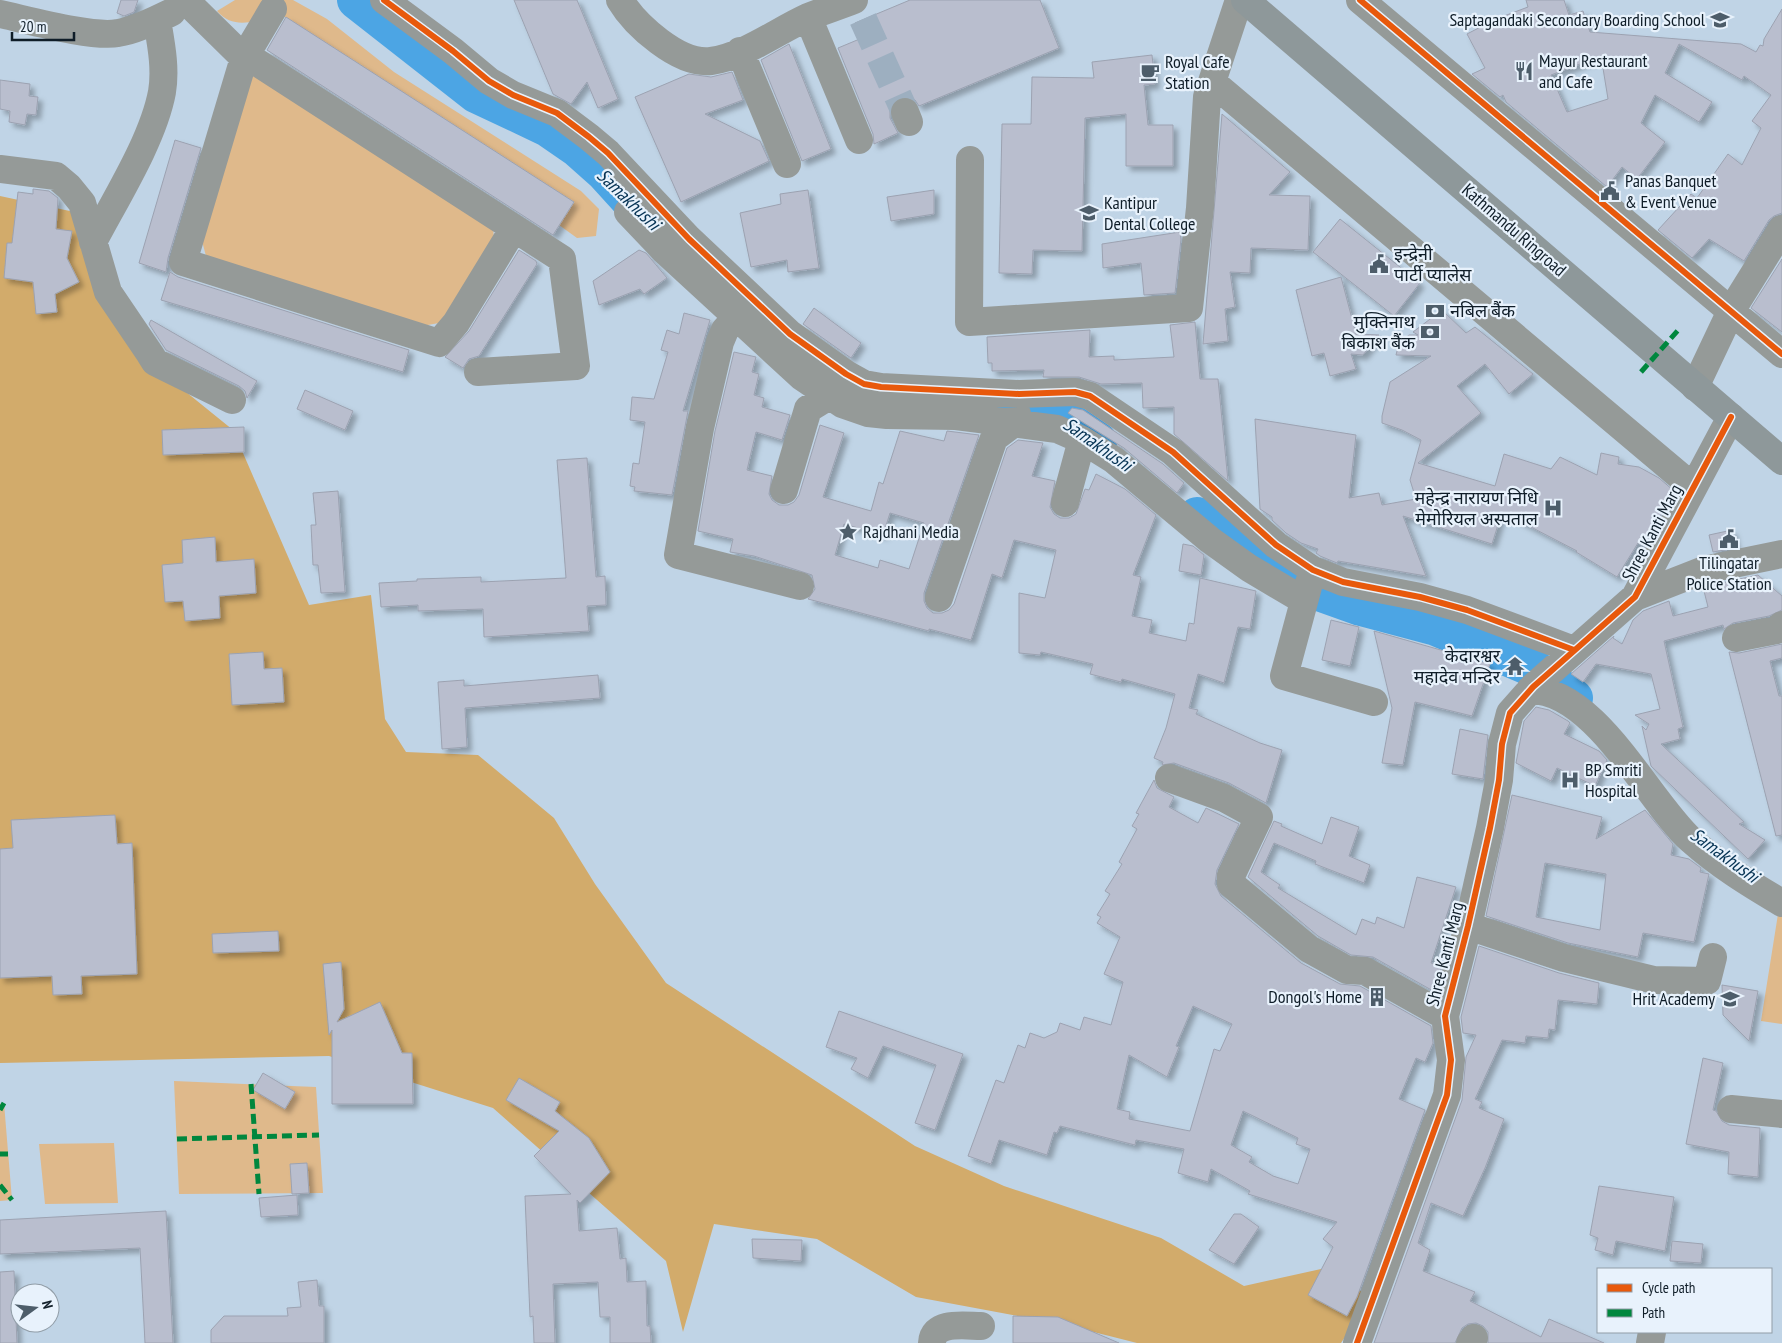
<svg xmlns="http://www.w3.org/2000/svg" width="1782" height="1343" font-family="'PT Sans Narrow','Noto Sans Devanagari',sans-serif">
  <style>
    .green { fill: #dfb98b }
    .forest { fill: #d2ab6b }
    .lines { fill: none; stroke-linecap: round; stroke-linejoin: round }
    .river { stroke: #4ca5e4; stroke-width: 38 }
    .building { fill: #b9bece; stroke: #9ca2b1; fill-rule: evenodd; filter: url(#shadow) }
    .minor-tunnel { stroke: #9dafc0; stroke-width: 28; stroke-dasharray: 28 14; stroke-linecap: butt }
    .minor { stroke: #959a98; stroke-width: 28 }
    .highway { stroke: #8e989a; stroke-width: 28 }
    .quiet { stroke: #00873e; stroke-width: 5; stroke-dasharray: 10 5; stroke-linecap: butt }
    .cycleway-casing { stroke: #e8f2fc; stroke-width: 9 }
    .cycleway { stroke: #e8590c; stroke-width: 6 }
    .labels { text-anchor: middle; stroke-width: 4.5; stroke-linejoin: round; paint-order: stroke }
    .poi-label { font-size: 18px; fill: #0f1d28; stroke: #e8f2fc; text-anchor: start }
    .street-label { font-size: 18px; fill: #0f1d28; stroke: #e8f2fc }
    .water-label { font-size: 19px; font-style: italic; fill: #063354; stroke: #e8f2fc }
  </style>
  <defs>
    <filter id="shadow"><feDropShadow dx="4.5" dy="4.5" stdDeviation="2.5" flood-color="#0004"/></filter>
  </defs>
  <rect width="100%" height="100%" fill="#c0d4e6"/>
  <!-- green -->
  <path class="green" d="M235 0H293L327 19 394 72 581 191 599 209 596 236 577 238 559 225 574 202 282 15C258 19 235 32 217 11Z
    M259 72 493 226 494 240 458 305 439 323 422 326 206 256 202 241 251 78Z
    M1778 914 1782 915V1024L1761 1021Z
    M174 1081 316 1087 323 1193 179 1194Z
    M4 1103 12 1200 0 1201V1104Z
    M114 1143 118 1203 45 1204 39 1144Z"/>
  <!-- forest -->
  <path class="forest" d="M0 196 79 213 149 362 233 430 309 605 371 595 385 719 406 752 478 755 554 818 595 884 666 983 915 1146 1004 1186 1161 1238 1244 1286 1321 1269 1371 1297 1341 1343H1137L1066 1325 916 1297 817 1239 714 1224 683 1332 666 1261 493 1108 329 1056 0 1063Z"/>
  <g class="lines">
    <!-- river -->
    <path class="river" d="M356 0 476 94 548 128 577 148 604 172 634 205 666 234
      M978 408 1051 413 1073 424 1098 441
      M1197 516 1305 587 1361 607 1436 627 1535 669 1574 698"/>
  </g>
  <!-- building -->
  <path class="building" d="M121 0H138L134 12 124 16 117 13Z
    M514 0H577L618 99 598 108 587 82 571 104 553 94Z
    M910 0H1040L1059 48 919 106 915 100 908 97 899 98 892 103 890 110V118L898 133 874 144 873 134 838 48 862 38 855 23Z
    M1526 0H1564L1569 15 1583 11 1590 32 1741 44 1756 52 1760 45 1763 46 1764 39 1782 9V213L1774 216 1769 220 1744 261 1709 239 1692 258 1658 230 1691 194 1697 198 1728 154 1742 165 1761 128 1752 121 1771 95 1744 76 1742 80 1679 44 1665 73 1712 102 1699 122 1655 95 1641 123 1665 142 1637 179 1622 167 1607 187 1506 102 1503 95 1500 97 1472 74 1485 68 1467 34 1496 19 1528 7ZM1601 56 1608 99 1567 112 1551 75Z
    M286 17 574 202 553 235 267 50Z
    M789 44 831 149 802 161 761 60Z
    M1152 55 1155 84 1144 85 1148 125H1173V166H1126V114L1085 118 1082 251 1033 250 1032 274 999 273 1002 124H1031L1032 77 1094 78 1092 62Z
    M732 72 743 100 705 114 760 141 769 161 681 202 635 97 689 74 711 77Z
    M0 80 30 84 29 96 38 97 36 115 27 114 25 125 9 122 10 111 0 109Z
    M1222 114 1290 172 1269 195 1310 196 1308 250 1251 248 1250 273 1230 272 1235 307 1225 309 1228 341 1203 344Z
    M175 140 201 148 168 258 166 272 139 263Z
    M33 189 49 191 58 198 56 229 72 231 67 258 79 282 55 294 57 312 36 314 33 282 4 278 7 243H12L18 192 33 194Z
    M808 190 819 268 788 272 787 260 751 267 740 213 781 204 780 194Z
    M934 190V214L891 221 887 197Z
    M1340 219 1420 283 1394 316 1313 252Z
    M1180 232 1181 239 1175 293 1144 295 1141 263 1103 268 1102 244Z
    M519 250 536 261 537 264 479 356 469 359 463 368 445 357 469 331Z
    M639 250 646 253 667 278 644 294 640 289 599 305 593 281Z
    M1782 259V332L1751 308Z
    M170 272 178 277 409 350 403 372 161 300Z
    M1341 277 1356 334 1379 335 1363 355 1351 354 1356 369 1330 376 1324 353 1312 356 1296 290Z
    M814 308 861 343 851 358 803 324Z
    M1442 310 1466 333 1475 327 1533 374 1509 394 1485 364 1457 386 1481 413 1418 463 1495 486 1504 454 1551 469 1560 457 1597 475 1601 453 1619 457 1618 464 1639 467 1659 478 1674 491 1644 546 1638 543 1617 577 1576 552 1577 551 1502 512 1492 544 1403 516 1426 576 1338 561 1337 563 1320 556 1316 553 1318 549 1301 543 1286 533 1272 520V517L1260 509 1255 419 1356 435 1349 498 1379 493 1382 505 1416 499 1410 480 1421 440 1402 430 1382 423V416L1390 382 1431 356 1396 355 1399 343 1409 335H1418L1413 332Z
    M684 313 710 320 683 411H688L672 495 634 491 635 487 630 486 633 463 639 464 645 422 630 420 632 397 654 399 668 352 661 350 667 330 679 334Z
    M151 320 257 381 247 398 245 391 239 386 166 350 149 324Z
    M1195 322 1200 379H1218L1228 481 1174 434V407L1143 408 1142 383 1101 384 1079 377H1043L1044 370 992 371V363H988L987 337 1090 330 1089 357 1114 356V360L1174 357 1170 325Z
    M734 352 756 357 752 372 759 374 754 395 764 398 762 407 790 415 782 440 756 432 747 470 772 476 769 494 772 500 779 505H788L794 502 799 495 820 425 844 433 823 497 871 511 879 482 883 484 900 431 944 441 947 431 979 435 924 593V601L927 608 933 613H942L949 610 954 604 1007 448 1018 440 1043 443 1032 476 1055 481 1050 507 1054 514 1060 518H1069L1076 514 1085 489 1089 490 1096 474 1125 489 1156 515 1133 575 1141 577 1132 616 1152 620 1149 633 1186 641 1189 623 1194 624 1200 578 1256 591 1250 629 1238 627 1224 683 1198 674 1189 708 1198 710 1196 714 1260 743 1282 750 1266 803 1229 783 1174 763 1162 765 1163 762 1154 758 1166 728 1175 694 1122 679 1121 682 1090 674 1093 664 1041 652 1040 655 1019 653V593L1045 598 1056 550 1014 540 1002 578 992 574 971 640 929 629V631L808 599 815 589 812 575 754 556 730 552 733 539 698 531 715 431ZM890 513 924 523 909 569 880 560 878 568 835 555 844 524 883 535Z
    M305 390 353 411 345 430 297 409Z
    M1072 408 1083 410 1163 464 1184 483 1177 493 1124 448 1068 413Z
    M244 427V452L163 455 162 430Z
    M587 458 596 577 605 576 606 605 587 606 589 631 484 637 483 609 418 611V605L381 607 379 583 417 581V579L481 577V582L566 578 557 460Z
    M338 491 345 592 321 593 318 565H313L311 525H316L313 493Z
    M1732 530 1736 548 1713 552 1709 535Z
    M215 537 216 562 254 559 256 593 219 596 220 618 185 621 183 601 165 602 162 565 183 563 182 540Z
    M1183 544 1193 546 1204 555 1201 575 1179 571Z
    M1758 575 1782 596V610L1769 616 1733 623 1724 629 1723 625 1664 641 1683 727 1678 729 1680 739 1661 744 1744 822 1739 824 1765 840 1748 859 1651 766 1642 726 1646 730 1649 724 1635 715 1660 709 1651 674 1596 664 1583 682 1571 674 1614 636 1613 638 1622 644 1633 620 1643 611 1669 601 1673 616 1708 607 1703 587Z
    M1331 620 1359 627 1350 666 1322 660Z
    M1374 631 1490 664 1472 716 1415 702 1403 765 1382 763 1392 708Z
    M1782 644V658L1770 661 1779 696H1782V835L1776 836 1729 652 1739 653Z
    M263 652 264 669 282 668 284 702 232 705 229 654Z
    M598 675 600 698 465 708 467 747 442 749 438 682 464 680V686Z
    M1536 707 1549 710 1568 721 1570 723 1564 734 1599 751 1607 760 1595 786 1557 768 1551 781 1516 763 1524 721Z
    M1460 729 1488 735 1483 779 1452 774Z
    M1154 780 1157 788 1174 797 1169 807 1198 823 1206 808 1239 824 1217 870 1215 884 1221 896 1301 963 1340 984 1360 986 1431 1026 1433 1043 1425 1062 1416 1058 1399 1099 1425 1110 1357 1297 1347 1316 1308 1295 1333 1247 1323 1239 1337 1222 1248 1194 1250 1191 1211 1169 1208 1182 1178 1173 1184 1149 1136 1140 1135 1145 1060 1126 1057 1133 1054 1132 1047 1155 999 1140 991 1164 968 1156 996 1080 1004 1083 1018 1045 1025 1048 1030 1033 1044 1038 1057 1032 1060 1023 1080 1030 1084 1017 1111 1025 1123 982 1104 974 1120 937 1097 923 1101 917 1097 915 1110 894 1105 891 1122 864 1119 862 1137 829 1132 826 1139 814 1136 813ZM1193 1006 1232 1024 1220 1051 1214 1049 1190 1131 1129 1119 1130 1112 1117 1109 1129 1055 1167 1077 1179 1047 1176 1046ZM1243 1111 1298 1138 1296 1144 1310 1149 1298 1184 1273 1176 1249 1162 1252 1157 1231 1145Z
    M1512 795 1602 817 1596 839 1645 810 1673 844 1671 855 1689 859 1701 868 1700 872 1709 874 1694 942 1643 933 1638 957 1568 943 1486 916ZM1545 863 1606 874 1600 930 1536 917Z
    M115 815 117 844 132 843 137 974 81 976 82 994 53 995 52 976 0 978V849L13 848 11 820Z
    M1331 817 1359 827 1349 856 1370 865 1364 883 1315 864 1316 861 1274 843 1261 872 1280 885 1278 888 1356 935 1362 919 1375 924 1377 917 1404 928 1417 877 1456 887 1431 963 1442 965 1435 992 1373 957 1351 955 1318 936 1248 877 1274 821 1282 824 1281 826 1322 844Z
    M278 931 279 951 213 953 212 934Z
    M1479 946 1559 973 1599 983 1597 1004 1558 1000 1555 1030 1549 1029 1548 1038 1526 1036 1525 1043 1502 1040 1475 1099 1482 1102 1479 1108 1504 1119 1485 1168 1463 1216 1431 1203 1418 1243 1430 1250 1423 1271 1475 1292 1470 1301 1541 1337 1549 1319 1604 1343H1488V1332L1483 1326 1476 1323 1468 1324 1462 1328 1455 1343H1374L1462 1100 1466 1057 1476 1035 1463 1033 1461 1017Z
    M341 962 344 1009 337 1022 380 1002 402 1053H412L413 1104H332V1030L329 1035 323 964Z
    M1722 985 1758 991 1749 1041 1723 1015Z
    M839 1011 963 1054 935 1130 915 1123 936 1065 883 1046 868 1078 851 1069 857 1058 826 1047Z
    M1703 1058 1723 1063 1713 1110 1716 1111 1722 1121 1729 1125 1760 1128 1758 1177 1728 1174 1729 1152 1686 1144Z
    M263 1073 295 1092 285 1109 253 1090Z
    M519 1078 560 1102 555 1111 589 1138 610 1172 580 1203 577 1200 579 1231 617 1228 620 1259 626 1258 627 1282 646 1281 647 1326H650L651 1343H610V1317H600L598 1282 553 1284 555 1343H534L533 1316 530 1317 525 1196 571 1194 534 1156 559 1131 506 1100Z
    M307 1163 309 1193 292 1194 290 1164Z
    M1599 1186 1674 1197 1665 1251 1616 1241 1613 1255 1595 1250 1598 1238 1590 1235Z
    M297 1195 298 1215 261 1217 259 1198Z
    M166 1211 173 1343H145L140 1248 0 1254V1220Z
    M1234 1214H1241L1259 1227 1234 1264 1209 1250Z
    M752 1239 802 1240 801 1261 753 1258Z
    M1672 1241 1703 1244 1701 1263 1670 1261Z
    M14 1271 17 1343H0V1272Z
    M317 1280 319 1306H324V1343H211V1330L224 1316H288L287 1308 301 1307 298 1282Z
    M1013 1316 1058 1317 1119 1343H1013Z"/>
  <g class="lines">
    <!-- minor-tunnel -->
    <path class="minor-tunnel" d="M863 19 905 112"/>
    <!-- minor -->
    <path class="minor" d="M185 0 244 58 258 63 562 259 576 366 478 372
      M384 0 453 51 489 81 513 95 557 113 589 137 608 153 689 239 790 334 846 374 864 384 881 387 1019 394 1075 392 1090 396 1173 452 1276 545 1313 570 1343 582 1420 597 1467 610 1574 650
      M620 0C635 25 679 65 711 61 745 56 777 31 808 17 823 11 839 6 854 0
      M1360 0 1782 354
      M273 9 244 58 183 262 439 343 456 323 514 228
      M0 14C28 20 93 38 118 33 137 30 155 20 172 12
      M808 17 859 140
      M740 51 787 164
      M1212 82 1693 487
      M905 112 909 122
      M970 160 969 322 1189 308 1200 208 1207 97 1239 0
      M0 169 56 176 69 187 82 203 108 292 150 354 155 362 165 367 232 400
      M628 212 665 251 802 377 842 404 868 413 887 415 956 416 1057 429 1082 440 1114 460 1210 540 1249 568 1303 600
      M93 242C116 198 153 140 162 92 166 68 161 44 157 20
      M748 304 725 330 720 342 700 428 678 555 800 586
      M1695 387 1731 311 1782 229
      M784 490 808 409 834 393 840 383
      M1065 503 1082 440
      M1309 583 1284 676 1374 702
      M1635 597 1704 570 1782 554
      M939 598 994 438 1014 423 1017 414
      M1736 638 1777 630 1782 625
      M1530 690C1596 690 1648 801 1691 840 1719 865 1750 884 1782 903
      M1169 778 1224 798 1259 817 1231 876V884L1309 949 1347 970 1365 971 1445 1016
      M1468 926 1564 958 1654 980 1707 981 1713 957
      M1731 1109 1782 1114
      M932 1343C933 1320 966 1326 981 1326
      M1357 1343 1447 1095 1451 1060 1445 1016 1468 926 1490 828 1499 780 1502 744 1510 713 1533 687 1635 597 1731 417
      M1470 1343 1474 1338
      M1650 1343 1652 1332"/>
    <!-- highway -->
    <path class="highway" d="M1245 0 1782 461"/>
    <!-- quiet -->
    <path class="quiet" d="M1641 372 1680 328
      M251 1084 259 1194
      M0 1110 4 1103
      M177 1139 319 1135
      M0 1154H8
      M0 1185 12 1200"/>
    <!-- cycleway casing -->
    <g class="cycleway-casing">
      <path id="cycleway" d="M384 0 453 51 489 81 513 95 557 113 589 137 608 153 689 239 790 334 846 374 864 384 881 387 1019 394 1075 392 1090 396 1173 452 1276 545 1313 570 1343 582 1420 597 1467 610 1574 650
        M1360 0 1782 354
        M1357 1343 1447 1095 1451 1060 1445 1016 1468 926 1490 828 1499 780 1502 744 1510 713 1533 687 1635 597 1731 417"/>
    </g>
    <!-- cycleway -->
    <use href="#cycleway" class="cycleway"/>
  </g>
  <!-- icons -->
  <defs>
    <g id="school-bare" transform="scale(1.5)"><path d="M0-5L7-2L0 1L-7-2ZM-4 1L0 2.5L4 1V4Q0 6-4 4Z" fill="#4d5d6a" stroke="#e8f2fc" stroke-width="2.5" paint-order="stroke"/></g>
    <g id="restaurant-bare" transform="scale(1.5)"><path d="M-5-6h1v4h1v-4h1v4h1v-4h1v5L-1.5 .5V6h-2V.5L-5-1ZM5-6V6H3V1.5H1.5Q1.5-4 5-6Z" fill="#4d5d6a" stroke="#e8f2fc" stroke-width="2.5" paint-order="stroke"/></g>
    <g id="cafe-bare" transform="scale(1.5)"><path d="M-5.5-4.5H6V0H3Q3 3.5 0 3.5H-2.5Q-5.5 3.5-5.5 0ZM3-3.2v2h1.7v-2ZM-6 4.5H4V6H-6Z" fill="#4d5d6a" stroke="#e8f2fc" stroke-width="2.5" paint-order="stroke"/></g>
    <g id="civic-bare" transform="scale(1.5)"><path d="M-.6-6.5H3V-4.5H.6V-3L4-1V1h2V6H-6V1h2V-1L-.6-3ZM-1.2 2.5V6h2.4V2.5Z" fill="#4d5d6a" stroke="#e8f2fc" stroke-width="2.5" paint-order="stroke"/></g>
    <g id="university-bare" transform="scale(1.5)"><path d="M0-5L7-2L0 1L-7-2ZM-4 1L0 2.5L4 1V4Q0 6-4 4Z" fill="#4d5d6a" stroke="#e8f2fc" stroke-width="2.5" paint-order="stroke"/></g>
    <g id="bank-bare" transform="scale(1.5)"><path d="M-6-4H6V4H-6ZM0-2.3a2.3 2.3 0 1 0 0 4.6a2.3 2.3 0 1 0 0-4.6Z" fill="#4d5d6a" stroke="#e8f2fc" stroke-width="2.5" paint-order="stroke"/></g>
    <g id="hospital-bare" transform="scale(1.5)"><path d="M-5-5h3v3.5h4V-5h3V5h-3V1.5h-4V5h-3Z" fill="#4d5d6a" stroke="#e8f2fc" stroke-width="2.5" paint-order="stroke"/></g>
    <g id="sight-bare" transform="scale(1.5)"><path d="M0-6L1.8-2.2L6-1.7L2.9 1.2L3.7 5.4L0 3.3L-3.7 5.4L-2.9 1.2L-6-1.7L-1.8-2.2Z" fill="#4d5d6a" stroke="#e8f2fc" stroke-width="2.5" paint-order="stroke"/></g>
    <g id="temple-bare" transform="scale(1.5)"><path d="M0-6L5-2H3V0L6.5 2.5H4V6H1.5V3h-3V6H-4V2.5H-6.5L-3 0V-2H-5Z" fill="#4d5d6a" stroke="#e8f2fc" stroke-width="2.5" paint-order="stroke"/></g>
    <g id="building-bare" transform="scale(1.5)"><path d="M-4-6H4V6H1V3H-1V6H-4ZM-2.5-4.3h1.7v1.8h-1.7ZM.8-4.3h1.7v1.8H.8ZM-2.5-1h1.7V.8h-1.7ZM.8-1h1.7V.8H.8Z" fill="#4d5d6a" stroke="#e8f2fc" stroke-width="2.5" paint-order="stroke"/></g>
  </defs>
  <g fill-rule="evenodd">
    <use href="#school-bare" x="1720" y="20"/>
    <use href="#restaurant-bare" x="1524" y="71"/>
    <use href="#cafe-bare" x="1150" y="72"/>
    <use href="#civic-bare" x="1610" y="191"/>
    <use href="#university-bare" x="1089" y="213"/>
    <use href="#civic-bare" x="1379" y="264"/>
    <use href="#bank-bare" x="1435" y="311"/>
    <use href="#bank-bare" x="1430" y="332"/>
    <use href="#hospital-bare" x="1553" y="508"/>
    <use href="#sight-bare" x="848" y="532"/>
    <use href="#civic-bare" x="1729" y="539"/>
    <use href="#temple-bare" x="1515" y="666"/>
    <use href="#hospital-bare" x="1570" y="780"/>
    <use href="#building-bare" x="1377" y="997"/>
    <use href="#university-bare" x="1730" y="999"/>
  </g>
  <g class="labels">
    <!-- poi labels -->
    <g class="poi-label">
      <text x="1705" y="26" text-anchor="end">Saptagandaki Secondary Boarding School</text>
      <text x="1539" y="67">Mayur Restaurant<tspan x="1539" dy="21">and Cafe</tspan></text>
      <text x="1165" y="68">Royal Cafe<tspan x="1165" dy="21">Station</tspan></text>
      <text x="1625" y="187">Panas Banquet<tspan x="1625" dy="21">&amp; Event Venue</tspan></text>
      <text x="1104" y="209">Kantipur<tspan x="1104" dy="21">Dental College</tspan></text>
      <text x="1394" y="260">इन्द्रेनी<tspan x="1394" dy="21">पार्टी प्यालेस</tspan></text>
      <text x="1450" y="317">नबिल बैंक</text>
      <text x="1415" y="328" text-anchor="end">मुक्तिनाथ<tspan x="1415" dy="21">बिकाश बैंक</tspan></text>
      <text x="1538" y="504" text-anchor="end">महेन्द्र नारायण निधि<tspan x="1538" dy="21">मेमोरियल अस्पताल</tspan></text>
      <text x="863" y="538">Rajdhani Media</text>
      <text x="1729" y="569" text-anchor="middle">Tilingatar<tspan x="1729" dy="21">Police Station</tspan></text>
      <text x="1500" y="662" text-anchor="end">केदारश्वर<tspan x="1500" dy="21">महादेव मन्दिर</tspan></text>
      <text x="1585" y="776">BP Smriti<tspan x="1585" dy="21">Hospital</tspan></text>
      <text x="1362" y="1003" text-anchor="end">Dongol's Home</text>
      <text x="1715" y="1005" text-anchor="end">Hrit Academy</text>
    </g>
    <!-- street labels -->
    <g class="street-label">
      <text transform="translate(1514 230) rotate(41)" y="6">Kathmandu Ringroad</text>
      <text transform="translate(1652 533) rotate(-62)" y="6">Shree Kanti Marg</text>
      <text transform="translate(1445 954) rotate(-76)" y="6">Shree Kanti Marg</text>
    </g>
    <!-- water labels -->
    <g class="water-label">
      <text transform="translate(629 199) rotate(44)" y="7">Samakhushi</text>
      <text transform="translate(1098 444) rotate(35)" y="7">Samakhushi</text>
      <text transform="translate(1725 855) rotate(36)" y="7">Samakhushi</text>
    </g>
  </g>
  <!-- legend -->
  <rect x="1597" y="1268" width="175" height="65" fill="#e8f2fc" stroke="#919da7"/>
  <rect x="1607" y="1284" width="25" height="8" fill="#e8590c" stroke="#919da7"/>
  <text x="1642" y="1293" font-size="15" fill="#0f1d28">Cycle path</text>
  <rect x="1607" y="1309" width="25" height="8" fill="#00873e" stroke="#919da7"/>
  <text x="1642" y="1318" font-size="15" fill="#0f1d28">Path</text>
  <!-- north arrow -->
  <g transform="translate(35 1308) rotate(75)"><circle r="24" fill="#e8f2fc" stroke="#919da7"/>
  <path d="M0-4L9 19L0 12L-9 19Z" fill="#4d5d6a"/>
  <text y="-8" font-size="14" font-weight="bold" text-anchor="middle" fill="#0f1d28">N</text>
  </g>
  <!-- scale -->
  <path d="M12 32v8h62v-8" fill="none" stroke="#0f1d28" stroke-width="2.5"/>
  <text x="20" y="32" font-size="15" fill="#0f1d28" stroke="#e8f2fc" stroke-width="4" paint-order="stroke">20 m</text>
</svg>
